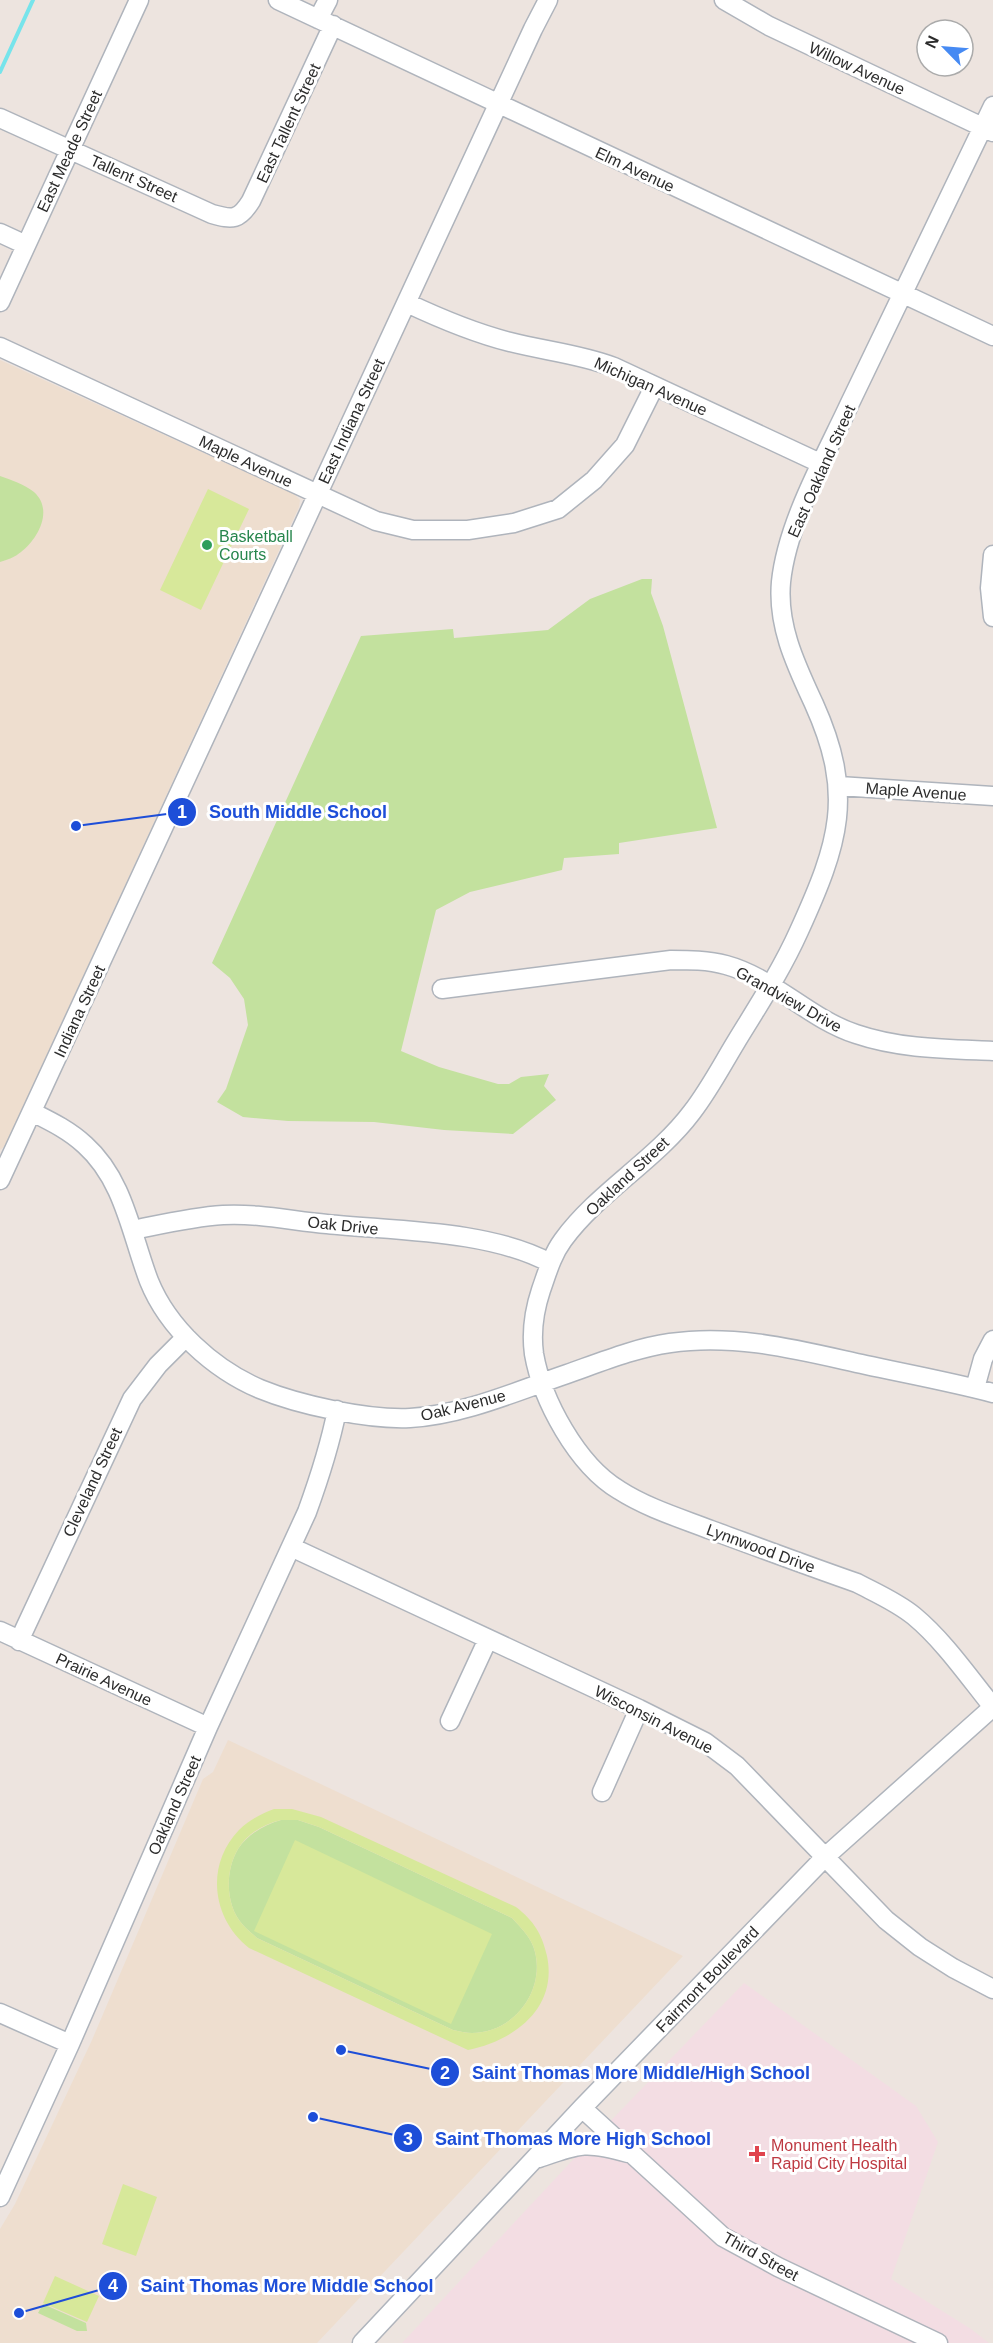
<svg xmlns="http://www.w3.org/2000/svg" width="993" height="2343" font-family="Helvetica,sans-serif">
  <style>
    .education { fill: #eedecf }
    .medical { fill: #f3dde3 }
    .green { fill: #c3e19e }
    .pitch { fill: #d7e89a; fill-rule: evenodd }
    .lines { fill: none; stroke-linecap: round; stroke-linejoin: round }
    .stream { stroke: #77e4eb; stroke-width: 4 }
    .minor-casing { stroke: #afb4bc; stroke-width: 21 }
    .minor { stroke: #fff; stroke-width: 18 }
    .leisure-dot { fill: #2e9e5b; stroke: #fff; stroke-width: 2 }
    .health-dot { fill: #e0444e; stroke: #fff; stroke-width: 2 }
    .labels { text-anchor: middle; stroke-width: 6; stroke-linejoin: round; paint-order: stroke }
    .street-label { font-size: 16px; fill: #2c2c2c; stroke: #fff }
    .leisure-label { font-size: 16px; fill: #27864d; stroke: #fff; text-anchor: start }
    .health-label { font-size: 16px; fill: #be3a42; stroke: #fff; text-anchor: start }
    .leader { fill: none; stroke: #1d4ed8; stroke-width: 2 }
    .callout-dot { fill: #1d4ed8; stroke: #fff; stroke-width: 2 }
    .mark-label { font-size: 18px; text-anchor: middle; font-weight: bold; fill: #fff }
    .callout-label { font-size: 18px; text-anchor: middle; font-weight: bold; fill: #1d4ed8; stroke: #fff; stroke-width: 6; stroke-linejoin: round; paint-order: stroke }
  </style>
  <rect width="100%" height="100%" fill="#ede4df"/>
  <!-- education -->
  <path class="education" d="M0 360 294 494 300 500 299 507 5 1146 0 1150Z
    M228 1740 683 1956 317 2343H0V2229L15 2204 92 2040 203 1779 213 1772Z"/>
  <!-- medical -->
  <path class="medical" d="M744 1983 916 2106 938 2142 891 2279 971 2329 989 2343H402L568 2165Z"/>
  <!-- green -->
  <path class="green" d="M0 476C11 480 24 484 34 492 54 510 38 539 21 552 15 557 7 560 0 562Z
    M642 579H652L651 593 663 626 717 828 619 843V854L564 858 562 870 470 892 436 910 401 1051 439 1067 498 1084H509L521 1077 549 1074 544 1086 556 1100 513 1134 444 1130 374 1122 288 1121 243 1117 217 1102 226 1089 248 1025 244 999 230 978 212 963 361 636 453 629 454 638 548 630 590 599Z
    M281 1820H298L319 1827 512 1918C521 1928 532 1938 535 1952 545 1992 513 2033 472 2033 466 2033 459 2031 453 2030L257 1938C253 1934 247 1930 243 1925 225 1905 225 1871 238 1849 248 1834 264 1825 281 1820Z
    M43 2304 86 2323 87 2331H77L38 2313Z"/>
  <!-- pitch -->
  <path class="pitch" d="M208 489 249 509 201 610 160 590Z
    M274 1809H292L321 1817 516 1907C534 1921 542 1934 547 1956 558 2009 513 2041 468 2050L249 1948C212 1919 205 1865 239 1830 249 1820 261 1814 274 1809ZM281 1820H298L319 1827 512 1918C521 1928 532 1938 535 1952 545 1992 513 2033 472 2033 466 2033 459 2031 453 2030L257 1938C253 1934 247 1930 243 1925 225 1905 225 1871 238 1849 248 1833 264 1824 281 1820Z
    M295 1840 492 1934 451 2024 254 1931Z
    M123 2184 157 2197 136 2256 102 2244Z
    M55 2276 99 2296 87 2322 43 2303Z"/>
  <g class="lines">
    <!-- stream -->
    <path class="stream" d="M0 72 33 0"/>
    <!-- minor casing -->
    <g class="minor-casing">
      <path id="minor" d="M278 0 993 336
        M724 0 769 26 993 132
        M318 19 328 0
        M993 106C945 205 897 304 850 403 825 457 787 523 781 582 777 626 796 665 814 704 855 795 839 843 799 931 782 969 758 1006 736 1042 722 1065 709 1090 692 1112 656 1160 598 1192 563 1240 552 1255 547 1273 541 1290 534 1311 531 1332 534 1354 542 1400 577 1465 619 1490 647 1508 680 1518 711 1530 760 1548 808 1566 857 1583 876 1593 897 1602 914 1616 944 1641 968 1676 993 1707
        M0 118 212 214C233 220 239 220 251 201L333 25
        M0 233 26 245
        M0 302 139 0
        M407 303C441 319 474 333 510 342 545 351 580 354 614 367L822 464
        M0 347 376 521 413 530H468L514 523 558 509 594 480 625 445 654 387
        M993 555 990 588 993 617
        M839 786 993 796
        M442 989 671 960C689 960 708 960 726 965 774 978 809 1019 856 1034 900 1049 947 1049 993 1051
        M32 1112C50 1121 69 1130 85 1145 124 1180 131 1234 149 1281 168 1328 213 1369 260 1389 299 1405 368 1420 410 1418 463 1415 517 1391 567 1374 601 1362 635 1348 670 1343 737 1333 802 1351 866 1365 908 1374 951 1382 993 1393
        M0 1180 533 29 548 0
        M133 1230C163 1224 192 1217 223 1215 257 1213 293 1221 327 1224 396 1231 489 1230 550 1263
        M975 1388 983 1359 993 1340
        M291 1547 639 1709 705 1742 737 1766 886 1920 920 1947 953 1968 993 1989
        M0 1631 208 1727
        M19 1641 132 1399 158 1365 186 1337
        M450 1721 488 1639
        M602 1792 639 1709
        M0 2013 70 2044
        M582 2108 723 2237 778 2267 938 2343
        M539 2158C580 2144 585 2141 628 2153
        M0 2197 70 2044 208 1727 307 1512C319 1479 330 1445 337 1410
        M362 2343 582 2108 825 1857 993 1707"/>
    </g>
    <!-- minor -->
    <use href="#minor" class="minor"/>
  </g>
  <!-- markers -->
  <circle class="leisure-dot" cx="207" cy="545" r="6"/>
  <path class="health-dot" d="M754 2145h6v6h6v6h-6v6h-6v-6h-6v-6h6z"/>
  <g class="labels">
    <!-- street labels -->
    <g class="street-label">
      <text transform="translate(857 68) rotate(25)" y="6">Willow Avenue</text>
      <text transform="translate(288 123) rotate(-65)" y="6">East Tallent Street</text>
      <text transform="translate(69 151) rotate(-65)" y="6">East Meade Street</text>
      <text transform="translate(635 169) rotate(25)" y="6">Elm Avenue</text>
      <text transform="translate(134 178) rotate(24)" y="6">Tallent Street</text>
      <text transform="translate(651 386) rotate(24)" y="6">Michigan Avenue</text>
      <text transform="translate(351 421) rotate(-65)" y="6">East Indiana Street</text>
      <text transform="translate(246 461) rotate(25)" y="6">Maple Avenue</text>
      <text transform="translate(821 471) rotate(-66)" y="6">East Oakland Street</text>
      <text transform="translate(916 791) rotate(4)" y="6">Maple Avenue</text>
      <text transform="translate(789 999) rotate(29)" y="6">Grandview Drive</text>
      <text transform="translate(79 1011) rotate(-65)" y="6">Indiana Street</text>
      <text transform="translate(627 1176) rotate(-43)" y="6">Oakland Street</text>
      <text transform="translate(343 1225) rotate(6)" y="6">Oak Drive</text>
      <text transform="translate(463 1405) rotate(-14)" y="6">Oak Avenue</text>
      <text transform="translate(92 1482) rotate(-65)" y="6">Cleveland Street</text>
      <text transform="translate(761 1548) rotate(20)" y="6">Lynnwood Drive</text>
      <text transform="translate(104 1679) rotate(25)" y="6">Prairie Avenue</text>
      <text transform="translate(654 1719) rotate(27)" y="6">Wisconsin Avenue</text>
      <text transform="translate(174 1805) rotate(-66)" y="6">Oakland Street</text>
      <text transform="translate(707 1979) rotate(-46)" y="6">Fairmont Boulevard</text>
      <text transform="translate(761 2256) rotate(29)" y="6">Third Street</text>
    </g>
    <!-- leisure labels -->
    <g class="leisure-label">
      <text x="219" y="542">Basketball<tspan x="219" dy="18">Courts</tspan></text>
    </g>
    <!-- health labels -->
    <g class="health-label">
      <text x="771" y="2151">Monument Health<tspan x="771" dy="18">Rapid City Hospital</tspan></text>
    </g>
  </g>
  <!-- callouts -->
  <path class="leader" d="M76 826L182 812M341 2050L445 2072M313 2117L408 2138M19 2313L113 2286"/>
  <g class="callout-dot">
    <circle cx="76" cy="826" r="6"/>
    <circle cx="341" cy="2050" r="6"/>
    <circle cx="313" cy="2117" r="6"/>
    <circle cx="19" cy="2313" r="6"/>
    <circle cx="182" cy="812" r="15"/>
    <circle cx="445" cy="2072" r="15"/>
    <circle cx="408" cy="2138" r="15"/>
    <circle cx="113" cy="2286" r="15"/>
  </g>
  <g class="mark-label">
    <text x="182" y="818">1</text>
    <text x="445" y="2079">2</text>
    <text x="408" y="2145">3</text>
    <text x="113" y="2292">4</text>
  </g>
  <g class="callout-label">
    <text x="298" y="818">South Middle School</text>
    <text x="641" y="2079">Saint Thomas More Middle/High School</text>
    <text x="573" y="2145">Saint Thomas More High School</text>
    <text x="287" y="2292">Saint Thomas More Middle School</text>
  </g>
  <!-- north arrow -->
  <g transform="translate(945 48) rotate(295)"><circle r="28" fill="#ffffff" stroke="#ababab" stroke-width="1.5"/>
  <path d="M0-4.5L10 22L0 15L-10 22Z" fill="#468af3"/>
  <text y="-9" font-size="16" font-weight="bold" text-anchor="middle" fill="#2c2c2c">N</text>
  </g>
</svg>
